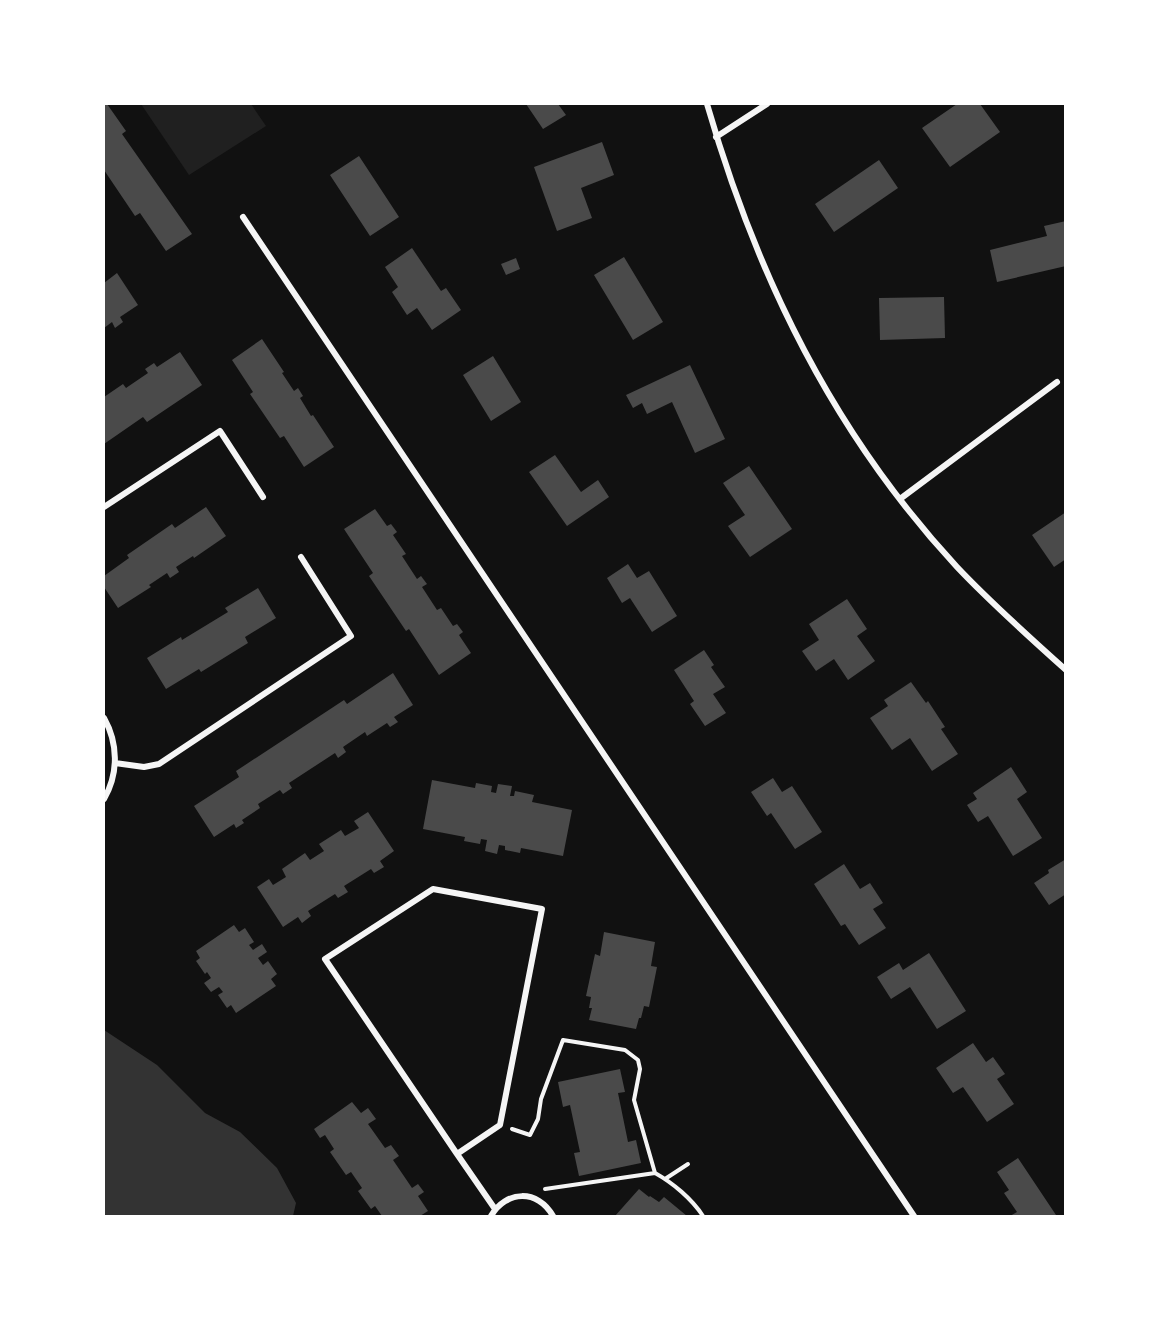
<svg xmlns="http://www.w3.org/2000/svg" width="1169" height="1320" font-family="Manrope,sans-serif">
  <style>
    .green { fill: #202020 }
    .water { fill: #333 }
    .building { fill: #4a4a4a }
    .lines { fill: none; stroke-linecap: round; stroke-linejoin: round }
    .path { stroke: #f5f5f5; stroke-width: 4 }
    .minor { stroke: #f5f5f5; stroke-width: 6 }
  </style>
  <rect width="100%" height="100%" fill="#111"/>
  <!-- green -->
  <path class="green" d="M141 104H251L266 126 189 175Z"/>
  <!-- water -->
  <path class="water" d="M104 1030 157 1065 205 1113 240 1132 277 1168 296 1203 293 1216H104Z"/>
  <!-- building -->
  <path class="building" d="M104 104H107L126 131 122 134 192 234 166 251 140 213 135 216 104 170Z
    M526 104H558L566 115 543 129Z
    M957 104H980L1000 132 950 167 922 128Z
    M602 142 614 175 581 188 592 218 557 231 534 167Z
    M359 156 399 217 370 236 330 175Z
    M879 160 898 188 834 232 815 204Z
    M1066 221V266L997 282 990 250 1047 236 1044 226Z
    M412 248 441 291 446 288 461 310 432 330 417 308 407 315 392 292 398 287 385 267Z
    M624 257 663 322 633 340 594 275Z
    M516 258 520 269 506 275 501 264Z
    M117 273 138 305 120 317 123 322 115 328 112 322 104 328V283Z
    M944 297 945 338 880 340 879 298Z
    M262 339 284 372 282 373 294 391 298 388 303 396 300 398 311 416 313 415 334 447 304 467 284 436 280 438 250 394 253 392 232 360Z
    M180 352 202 385 147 422 143 417 104 444V397L123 384 126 388 148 373 145 369 154 363 157 367Z
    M493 356 521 402 491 421 463 375Z
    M690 365 725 439 695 453 672 402 647 414 642 403 633 408 626 395Z
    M555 455 581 492 598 480 609 497 567 526 529 472Z
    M749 466 792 529 750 557 728 526 745 515 723 483Z
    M206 507 226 536 194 558 193 556 176 567 179 572 170 578 167 573 149 585 151 587 118 608 104 587V576L129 558 127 555 172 524 175 528Z
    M375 509 387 526 391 524 397 532 393 535 406 554 402 556 417 579 421 576 427 584 422 587 437 610 441 608 453 626 457 624 463 632 459 635 471 653 439 675 409 629 406 631 369 576 373 573 344 529Z
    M1066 512V559L1054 567 1032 535Z
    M628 564 637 578 649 571 677 616 652 632 630 598 622 603 607 578Z
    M258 588 276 618 245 637 248 643 201 672 199 669 166 689 147 658 181 637 182 640 228 612 225 608Z
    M847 599 867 629 857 636 875 661 848 680 834 659 816 671 802 651 819 640 809 624Z
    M704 650 714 665 711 667 725 687 713 694 726 713 705 726 690 704 694 701 674 670Z
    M393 673 413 705 394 717 398 722 390 727 387 723 367 736 365 732 343 747 346 752 338 758 335 753 289 783 292 788 283 794 280 790 258 804 260 808 242 820 244 823 236 828 234 824 214 837 194 806 239 777 236 771 344 700 347 704Z
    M911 682 926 703 928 701 945 727 941 729 958 754 932 771 910 738 892 750 870 718 888 706 884 700Z
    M1011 767 1027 792 1017 799 1042 838 1013 856 988 816 978 822 967 805 977 799 973 793Z
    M773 778 782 792 792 786 822 832 795 849 771 813 767 816 751 792Z
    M432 780 475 788 476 783 492 786 491 792 496 793 498 784 512 786 510 796H514L515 791 534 795 532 802 572 810 563 856 521 848 520 853 505 850V846L499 845 497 854 485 851 487 840 481 839 480 844 464 841 465 837 423 829Z
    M368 812 394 851 380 861 384 867 374 873 371 869 344 886 348 892 338 898 335 894 308 911 311 916 302 923 298 917 283 927 257 887 269 879 273 885 286 877 282 869 305 853 310 860 324 851 319 844 341 830 345 836 359 828 354 821Z
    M1066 859V894L1049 905 1034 883 1049 873 1048 870Z
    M844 864 860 889 870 883 883 903 873 909 886 928 859 945 845 924 841 926 814 884Z
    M234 925 239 932 245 928 254 942 249 945 253 950 262 944 267 952 258 958 263 965 268 961 277 974 271 979 276 986 236 1013 231 1005 227 1008 218 995 223 992 219 987 211 992 204 983 211 978 207 972 205 974 196 961 200 958 196 951Z
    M604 932 655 942 651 966 657 967 649 1007 644 1006 641 1018H639L636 1029 589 1020 592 1008H589L591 997 586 996 595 954 600 956Z
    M929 953 966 1011 937 1029 910 987 891 999 877 977 899 963 903 970Z
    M973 1043 986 1062 993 1057 1005 1074 997 1079 1014 1104 987 1122 963 1087 953 1093 936 1068Z
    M620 1069 625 1092 618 1093 628 1142 636 1140 641 1163 579 1176 574 1153 580 1152 570 1105 563 1107 558 1082Z
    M352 1102 361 1113 368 1108 376 1119 368 1124 385 1148 391 1145 399 1156 393 1160 412 1188 418 1184 424 1192 418 1196 428 1211 420 1216H382L375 1206 371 1209 358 1191 362 1188 351 1172 346 1175 330 1152 334 1149 325 1135 320 1138 314 1129Z
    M1018 1158 1056 1215 1053 1216H1010L1017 1212 1004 1193 1009 1190 997 1172Z
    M639 1189 649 1197 650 1196 659 1202 664 1197 687 1216H615Z"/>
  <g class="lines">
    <!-- path -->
    <path class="path" d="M512 1129 530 1135 538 1119 541 1099 563 1040 625 1050 638 1060 640 1069 634 1100 655 1173
      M665 1179 688 1164
      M545 1189 655 1173C673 1183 692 1199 703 1216"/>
    <!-- minor -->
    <path class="minor" d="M707 104C757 277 833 433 957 567 991 603 1029 637 1066 670
      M716 137 767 104
      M243 217 914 1216
      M900 499 1057 382
      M104 507 220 431 263 497
      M104 718C118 743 119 773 104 799
      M115 763 144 767 159 764 351 636 301 557
      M433 889 542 909 500 1125 457 1154 325 959Z
      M457 1154 495 1209
      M491 1216C506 1190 538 1189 553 1216"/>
  </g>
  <!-- border -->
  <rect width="1169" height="1320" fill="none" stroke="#ffffff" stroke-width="210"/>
</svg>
